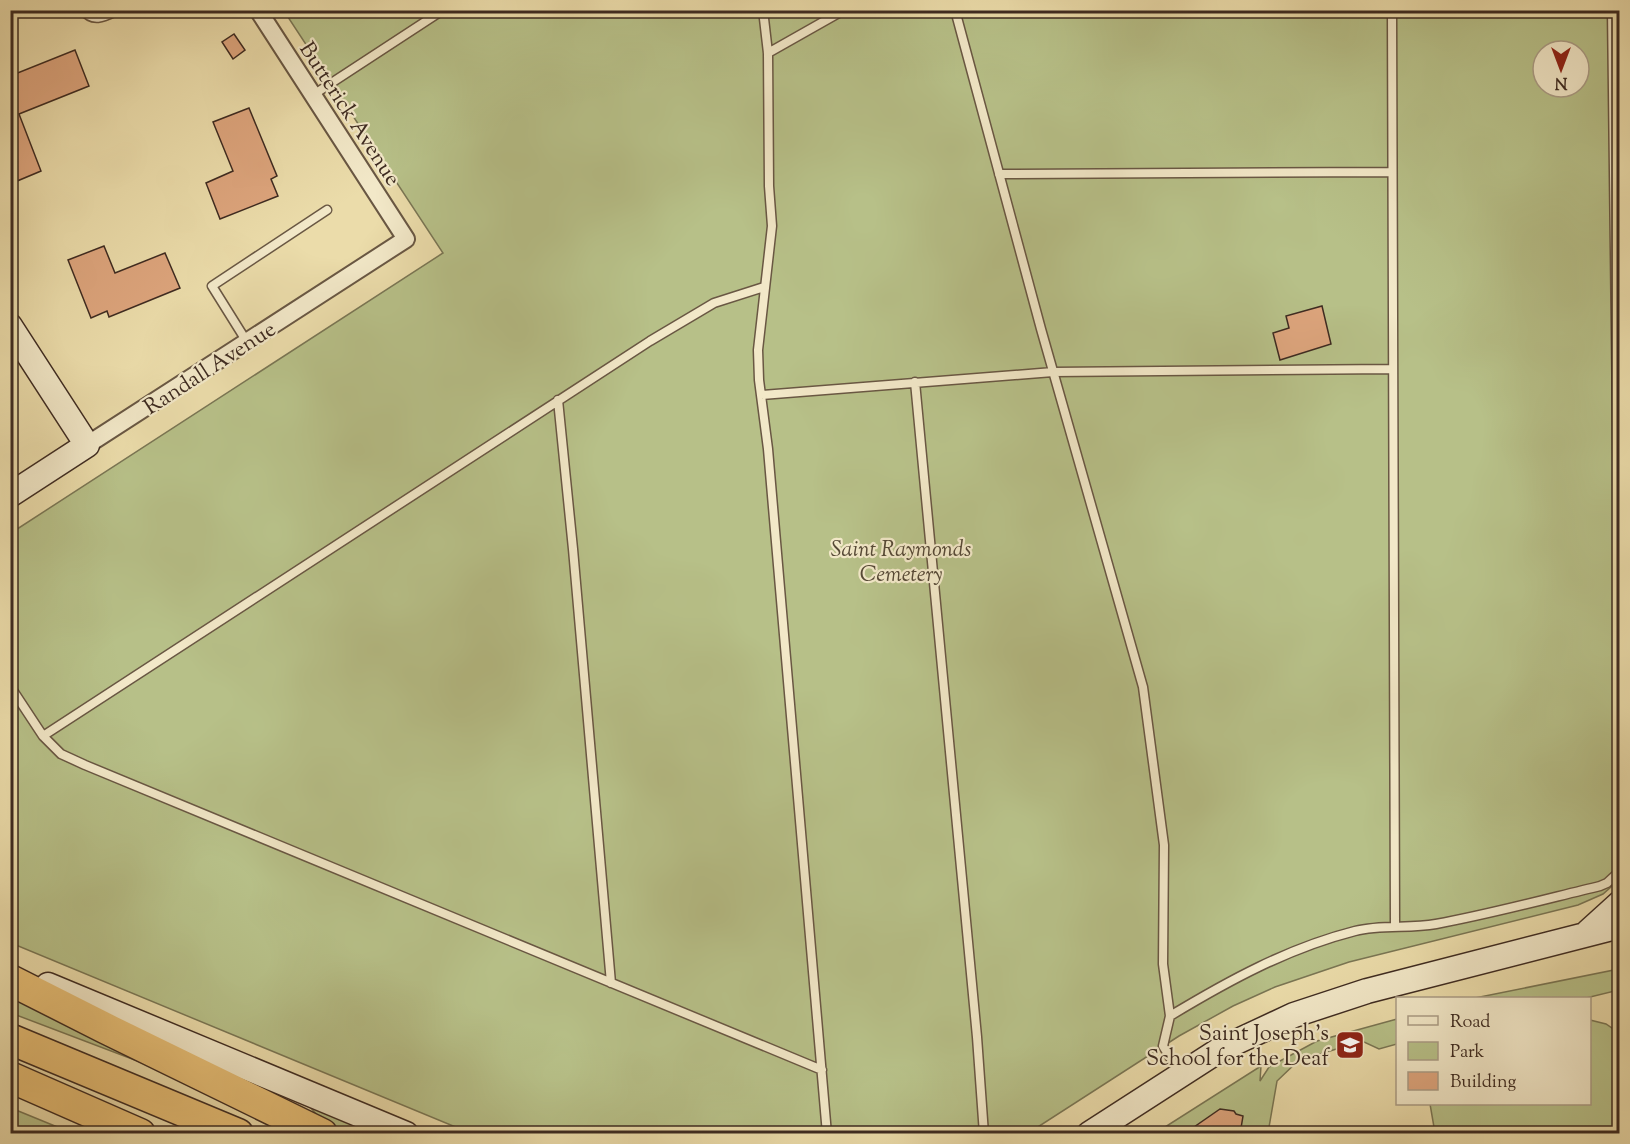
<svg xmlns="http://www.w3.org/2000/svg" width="1630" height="1144" font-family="'Sorts Mill Goudy',serif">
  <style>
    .green { fill: #b7c088; stroke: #7a7654; stroke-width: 1.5; fill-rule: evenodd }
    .building { fill: #dda57d; stroke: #3e2b21; stroke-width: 1.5 }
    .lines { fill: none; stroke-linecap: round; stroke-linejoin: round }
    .lane-casing { stroke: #695743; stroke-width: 11 }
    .street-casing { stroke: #695743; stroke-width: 20 }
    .secondary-casing { stroke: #3e2b21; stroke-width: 27 }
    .highway-casing { stroke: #3e2b21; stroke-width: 33 }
    .lane { stroke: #f2e8c8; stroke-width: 8 }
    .street { stroke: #f2e8c8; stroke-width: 16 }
    .secondary { stroke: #f2e8c8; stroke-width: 24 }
    .highway { stroke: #e6be75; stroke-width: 30 }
    .labels { text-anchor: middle; stroke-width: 4.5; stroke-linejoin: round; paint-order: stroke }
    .street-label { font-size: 22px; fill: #3e2b21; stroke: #f2e8c8 }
    .park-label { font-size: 22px; font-style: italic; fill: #564936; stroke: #f2e8c8 }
    .poi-label { font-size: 22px; fill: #3e2b21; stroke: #f2e8c8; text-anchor: end }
  </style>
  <rect width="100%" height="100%" fill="#ebdcaa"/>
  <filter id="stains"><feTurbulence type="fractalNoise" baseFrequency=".00333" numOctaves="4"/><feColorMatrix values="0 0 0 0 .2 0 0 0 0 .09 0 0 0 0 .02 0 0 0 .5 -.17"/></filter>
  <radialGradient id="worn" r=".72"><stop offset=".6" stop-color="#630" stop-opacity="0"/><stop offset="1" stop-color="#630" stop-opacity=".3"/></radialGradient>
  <!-- green -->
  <path class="green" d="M284 11H1616L1620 402V879L1603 894 1578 905 1349 962 1275 987 1233 1006 1179 1036 1027 1134 470 1133 11 943V533L443 253ZM1543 51H1579V87H1543Z
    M1619 969V990L1586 998H1475Z
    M10 991 198 1084 11 1013Z
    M1397 1019V1044L1379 1049 1362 1041 1298 1061 1277 1081 1268 1133 1154 1134 1261 1066 1260 1081 1269 1067 1317 1041Z
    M1590 1020 1606 1024 1619 1033V1133H1435L1430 1104H1590Z
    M306 1102 381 1133H348L321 1120Z
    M11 1108 72 1133H11Z"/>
  <!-- building -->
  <path class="building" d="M234 34 245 50 233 59 222 42Z
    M75 50 89 86 19 114 41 171 10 184V76Z
    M249 108 277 176 271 179 278 196 220 219 206 183 233 171 213 122Z
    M104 246 115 273 165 253 180 288 109 317 107 311 91 318 68 260Z
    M1322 306 1331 344 1280 360 1273 333 1289 328 1286 316Z
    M1220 1109 1234 1111 1236 1114 1243 1116 1240 1134H1184Z"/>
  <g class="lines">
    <!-- lane casing -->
    <g class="lane-casing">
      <path id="lane" d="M83 10C93 24 106 16 119 10
        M763 10 768 53 769 186 772 226 758 350 759 380 768 449 827 1134
        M955 10 1041 329 1143 687 1164 845 1163 964 1170 1016 1163 1046 1180 1074
        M1392 10 1395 925
        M1612 10 1620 658
        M768 53 844 10
        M313 95 443 10
        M999 174 1392 172
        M247 342 212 286 327 210
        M915 382 977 1037 984 1134
        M761 395 1053 372 1393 369
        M558 400 573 549 611 983
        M10 686 43 736 61 754 85 765 822 1070
        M43 736 650 341 714 303 764 287
        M1170 1016C1228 981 1288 948 1355 931 1382 924 1409 929 1436 924 1491 914 1546 899 1600 886L1607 883 1620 871"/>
    </g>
    <!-- street casing -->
    <g class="street-casing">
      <path id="street" d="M87 445 406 239 258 10"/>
    </g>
    <!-- secondary casing -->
    <g class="secondary-casing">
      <path id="secondary" d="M10 326 87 445 10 495
        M1588 932 1620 903
        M48 985 406 1134
        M1089 1134 1221 1049 1294 1015 1367 991 1620 926"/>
    </g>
    <!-- highway casing -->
    <g class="highway-casing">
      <path id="highway" d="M10 980 105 1028 322 1134
        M10 1039 238 1134
        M10 1077 140 1134"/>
    </g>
    <!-- lane -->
    <use href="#lane" class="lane"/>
    <!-- street -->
    <use href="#street" class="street"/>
    <!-- secondary -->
    <use href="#secondary" class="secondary"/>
    <!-- highway -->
    <use href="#highway" class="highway"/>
  </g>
  <!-- icons -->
  <defs>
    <g id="school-square" transform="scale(1.5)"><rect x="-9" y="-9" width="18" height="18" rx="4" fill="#8f2418" stroke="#f2e8c8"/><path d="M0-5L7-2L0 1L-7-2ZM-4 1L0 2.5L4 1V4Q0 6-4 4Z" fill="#fff"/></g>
  </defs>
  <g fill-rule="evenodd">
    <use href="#school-square" x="1350" y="1045"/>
  </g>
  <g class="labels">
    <!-- street labels -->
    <g class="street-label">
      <text transform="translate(351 113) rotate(57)" y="8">Butterick Avenue</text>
      <text transform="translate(209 367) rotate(-33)" y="8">Randall Avenue</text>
    </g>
    <!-- park labels -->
    <g class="park-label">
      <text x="901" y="556">Saint Raymonds<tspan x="901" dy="25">Cemetery</tspan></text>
    </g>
    <!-- poi labels -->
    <g class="poi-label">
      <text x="1329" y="1040">Saint Joseph's<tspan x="1329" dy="25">School for the Deaf</tspan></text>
    </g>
  </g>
  <!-- margin -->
  <rect width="1630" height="1144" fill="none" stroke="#ebdcaa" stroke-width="36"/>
  <rect x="12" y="12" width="1606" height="1120" fill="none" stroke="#3e2b21" stroke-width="3"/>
  <rect x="18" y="18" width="1594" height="1108" fill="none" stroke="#3e2b21" stroke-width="1.5"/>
  <!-- legend -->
  <rect x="1396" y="997" width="195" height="108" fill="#f2e8c8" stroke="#aa9c85" stroke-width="1.5"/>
  <rect x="1408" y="1016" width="30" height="9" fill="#f2e8c8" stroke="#aa9c85" stroke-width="1.5"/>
  <text x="1450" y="1027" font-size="18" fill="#3e2b21">Road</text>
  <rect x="1408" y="1042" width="30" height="18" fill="#b7c088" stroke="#aa9c85" stroke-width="1.5"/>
  <text x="1450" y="1057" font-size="18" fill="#3e2b21">Park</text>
  <rect x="1408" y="1072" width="30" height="18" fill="#dda57d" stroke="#aa9c85" stroke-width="1.5"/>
  <text x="1450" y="1087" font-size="18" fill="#3e2b21">Building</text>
  <!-- north arrow -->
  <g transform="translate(1561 69) rotate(180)"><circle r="28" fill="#f2e8c8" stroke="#aa9c85" stroke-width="1.5"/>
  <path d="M0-4.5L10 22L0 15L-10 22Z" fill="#8f2418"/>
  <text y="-9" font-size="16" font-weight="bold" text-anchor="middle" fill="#3e2b21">N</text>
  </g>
  <rect width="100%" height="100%" filter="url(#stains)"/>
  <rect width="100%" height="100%" fill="url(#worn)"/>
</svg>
